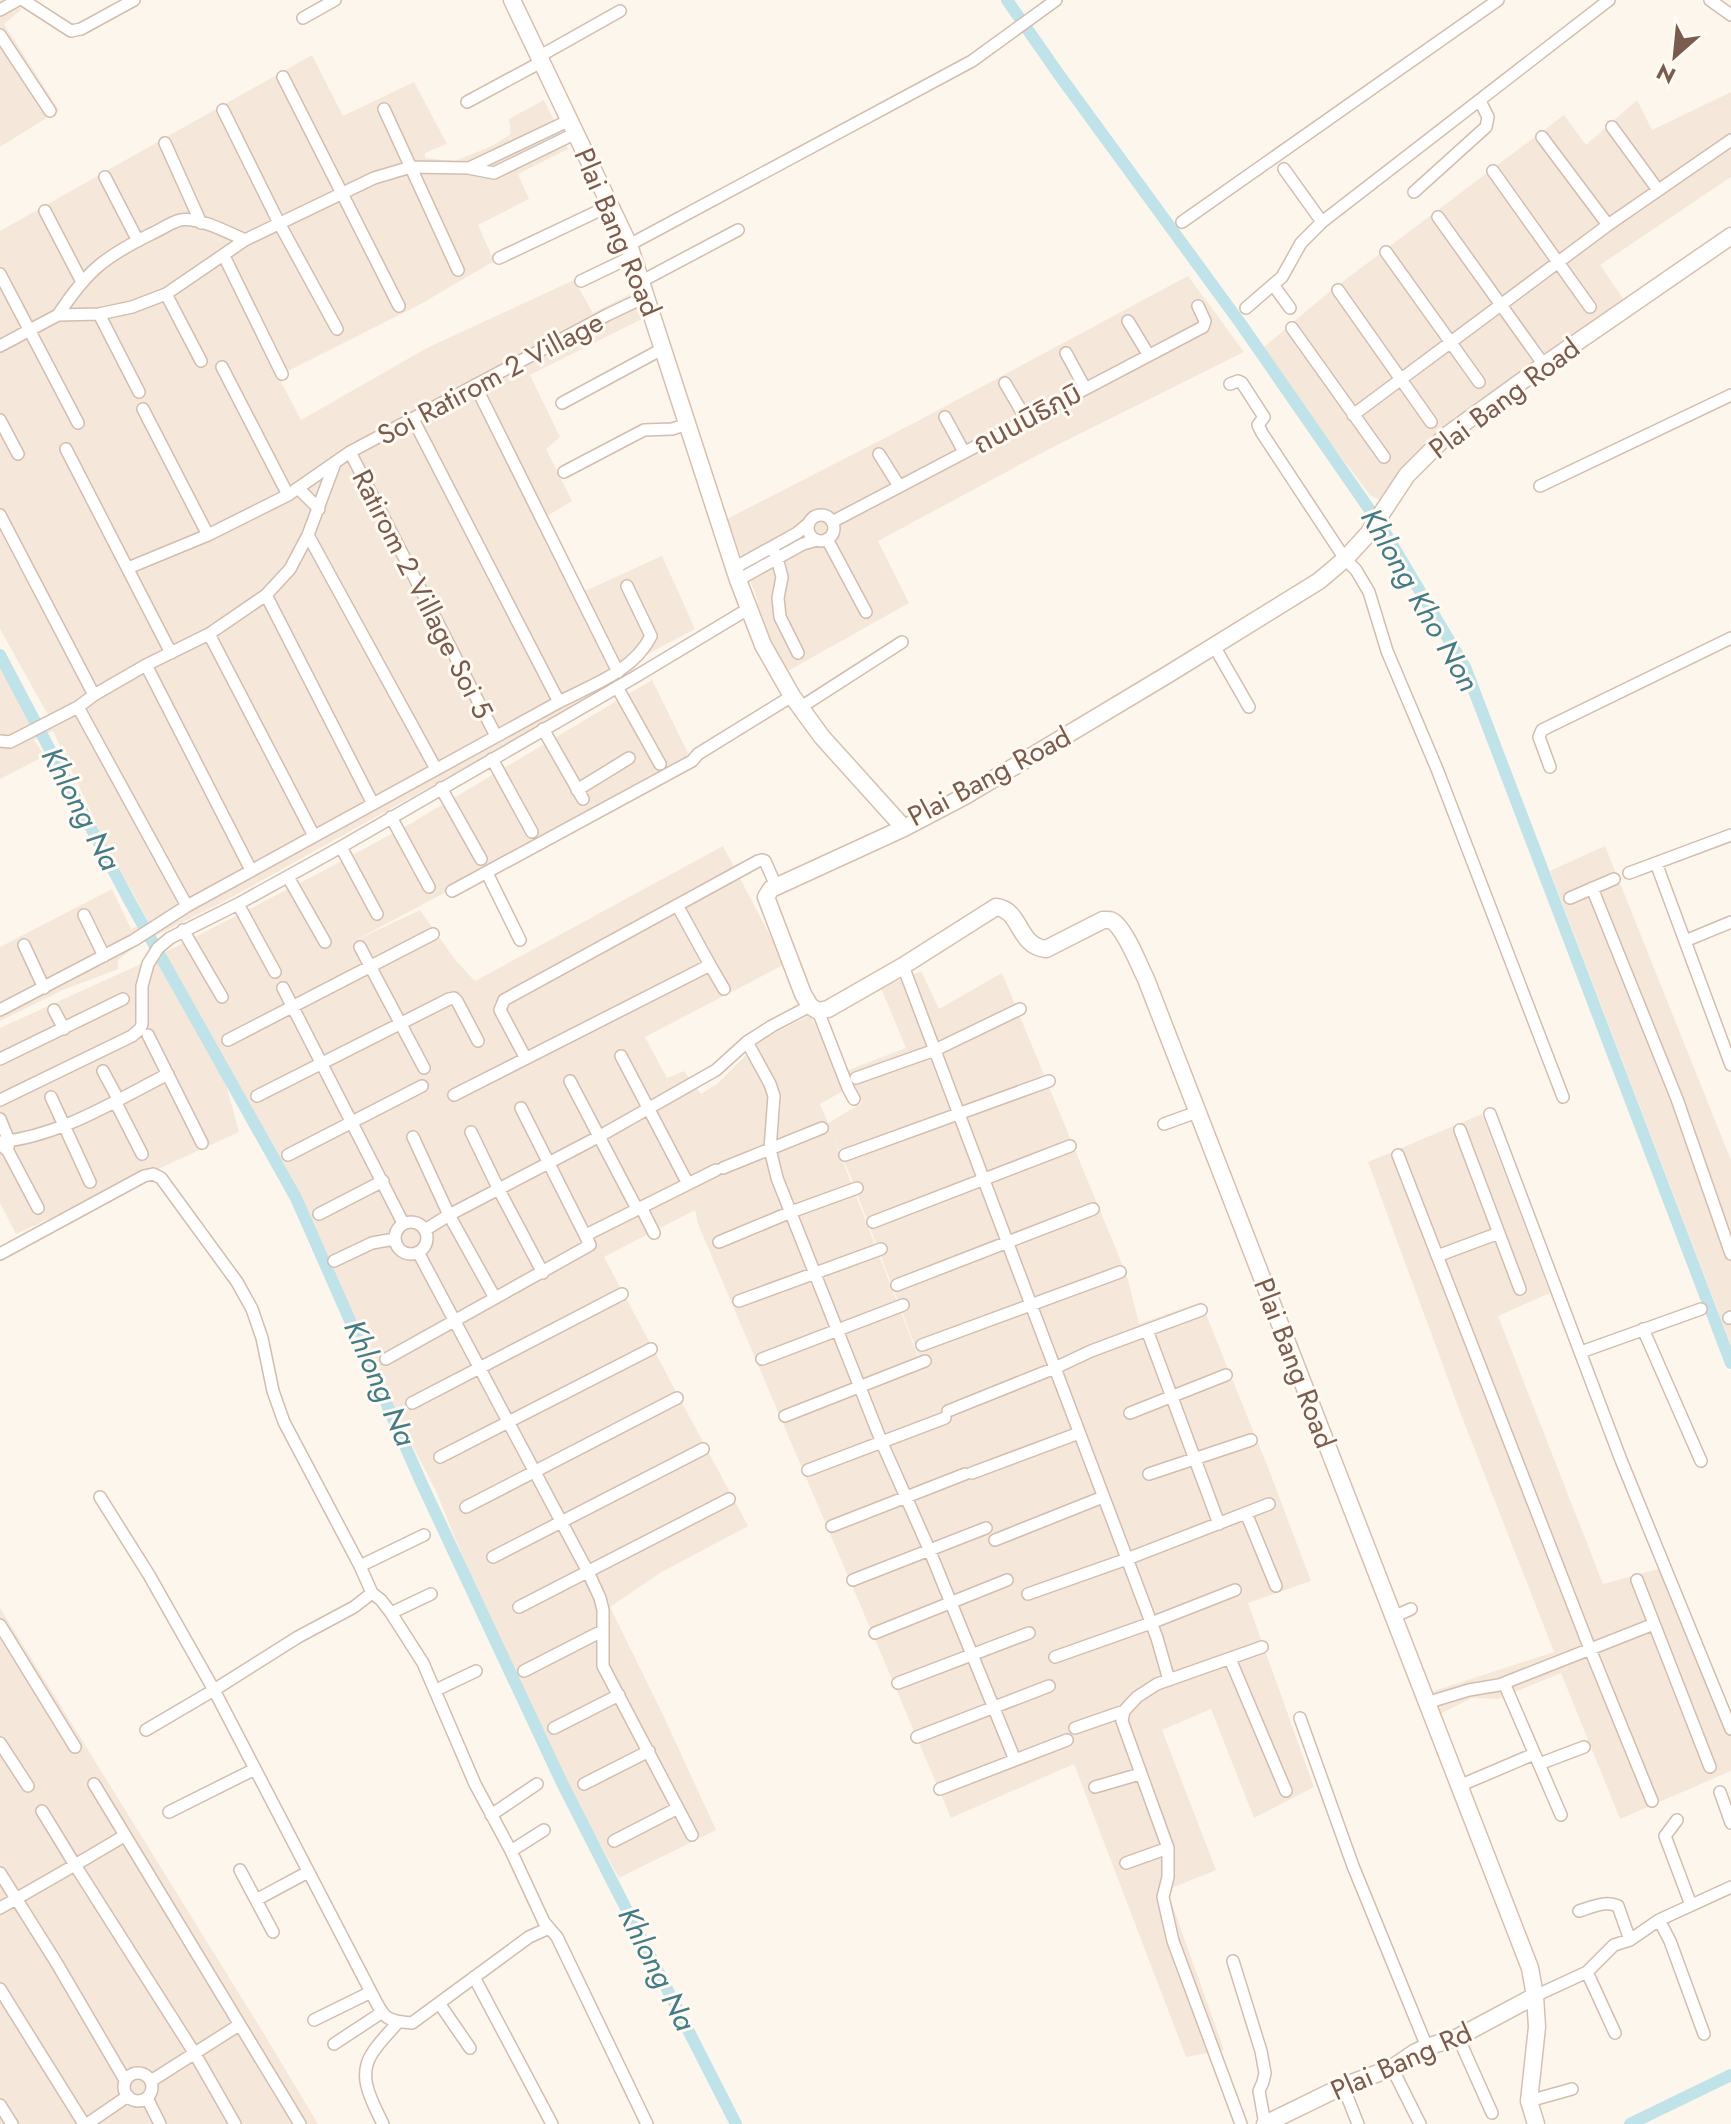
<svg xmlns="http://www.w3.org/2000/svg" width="1731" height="2124" font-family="Jost,'Noto Sans Thai',sans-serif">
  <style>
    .residential { fill: #f5e8da; fill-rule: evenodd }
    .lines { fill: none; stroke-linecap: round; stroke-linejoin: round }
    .canal { stroke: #bfe3e8; stroke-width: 12 }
    .street-casing { stroke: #d1beb0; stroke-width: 14 }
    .secondary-casing { stroke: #d6c0b0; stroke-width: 19 }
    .street { stroke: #fff; stroke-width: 11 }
    .secondary { stroke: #fff; stroke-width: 16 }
    .labels { text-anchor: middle; stroke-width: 6; stroke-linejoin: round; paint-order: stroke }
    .street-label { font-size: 28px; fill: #7a5c4d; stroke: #fffaf3 }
    .water-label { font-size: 30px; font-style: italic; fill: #437c86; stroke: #fffaf3 }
  </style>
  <rect width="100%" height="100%" fill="#fdf6ec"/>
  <!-- residential -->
  <path class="residential" d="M0 0 22 9 4 24 59 110 0 147Z
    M312 55 343 116 414 82 447 144 425 153V158L455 161 492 146 511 134 509 119 544 100 568 149 518 174 529 199 478 225 494 261 419 305 278 376 301 420 427 348 574 280 593 313 632 293 642 319 530 375 560 437 546 449 572 501 547 516 585 591 662 556 695 629 642 657 632 673 541 725 223 902 137 945 118 960V969L63 990 0 1021V947L112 889 131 929 149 922 111 854 53 731 34 740 45 756 0 779V659L35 721 48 715 0 629V231Z
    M1731 92V177L1600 265 1625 301 1431 439 1396 478 1380 500 1371 496 1296 398 1264 347 1329 292 1564 115 1586 145 1637 100 1652 130Z
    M1188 276 1244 352 1051 448 878 541 909 603 788 671 764 630 756 596 727 519 914 423Z
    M652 680 692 761 352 942 420 910 456 961 475 981 723 846 785 964 645 1037 667 1078 684 1071 701 1094 717 1084 760 1041 810 1015 848 1088 820 1104 828 1123 862 1103 846 1071 906 1048 881 988 921 971 939 1009 1002 973 1127 1276 1139 1324 1201 1302 1269 1470 1311 1581 1248 1603 1314 1787 1254 1818 1211 1709 1162 1730 1216 1870 1167 1890 1224 2050 1186 2057 1074 1764 951 1818 698 1224 695 1210 604 1257 748 1526 660 1573 610 1607 665 1719 716 1830 619 1878 576 1800 506 1662 435 1489 393 1408 334 1275 221 1066 239 1132 16 1234 0 1203V1028L154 958 321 872 410 824ZM833 1136 850 1175 920 1359H919Z
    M1605 846 1731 1160V1345L1550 871Z
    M1482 1114 1550 1293 1498 1316 1603 1584 1665 1567 1731 1729V1771L1620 1819 1561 1673 1498 1699 1472 1698 1440 1714 1428 1693 1554 1652 1462 1417 1368 1162Z
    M0 1608 261 2029 318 2124H0Z"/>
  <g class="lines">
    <!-- canal -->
    <path class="canal" d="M1007 0 1060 76 1241 324 1383 529 1465 667 1731 1363
      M0 655 129 900 296 1198 421 1482 562 1783 736 2124
      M1630 2124 1731 2075"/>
    <!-- street casing -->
    <g class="street-casing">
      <path id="street" d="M23 0 71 31 81 29 134 0
        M1710 0 1731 15
        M0 10 18 0
        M303 18 335 0
        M0 35 50 111
        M540 56 620 11
        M283 77 399 306
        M467 102 543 61
        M384 109 458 270
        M223 110 279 223 337 329
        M1612 127 1658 190
        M1542 137 1608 225
        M165 143 201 223
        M469 168 570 120
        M1284 169 1322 222
        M1493 171 1590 307
        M105 177 138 241
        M1414 192 1486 127 1488 117 1480 101
        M45 211 82 282
        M1438 217 1544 365
        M1182 222 1498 0
        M629 245 972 61 1056 0
        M1386 252 1479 382
        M224 256 282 374
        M499 258 611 205
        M0 274 78 423
        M581 281 633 256
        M642 281 738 230
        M1274 286 1290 308
        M1338 290 1431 422
        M166 294 201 361
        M1246 308 1282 277 1301 243 1322 222 1609 0
        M99 314 139 392
        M58 315C87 271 104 257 151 234 160 230 170 223 180 220 197 216 229 233 245 240
        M1128 321 1148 354
        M1292 328 1384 457
        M0 346 58 315 99 314 132 307 166 294 245 240 374 178 411 167 468 168 494 173 576 133
        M1066 353 1085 388
        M222 367 288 495
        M1005 383 1026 419
        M1230 384 1238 381 1242 383 1264 417 1258 425 1262 433 1345 559 1356 570 1369 592 1387 651 1437 769 1563 1097
        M475 385 618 672
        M562 403 664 348
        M143 409 208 535
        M1353 415 1608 225 1731 140
        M945 417 964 452
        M413 419 559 702
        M0 420 18 454
        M66 449 171 653
        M350 452 496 736
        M879 454 899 486
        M564 472 644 430 672 429 688 424
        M1540 486 1731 395
        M298 488 319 509
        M0 515 94 695
        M808 528a13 13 0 1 1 26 0a13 13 0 1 1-26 0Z
        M832 522 1203 327 1205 321 1198 306
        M308 535 436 769
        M827 539 866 612
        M772 547 777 558 782 577 778 598 780 617 798 653
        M128 568 208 535 288 495 350 452 607 315 647 296
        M734 568 797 533 808 524
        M738 580 803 544 817 540
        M266 595 373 804
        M209 634 314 836
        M1214 646 1249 707
        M146 665 251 870
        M617 687 660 764
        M78 707 187 906
        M801 707 902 642
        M543 729 583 799
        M0 741 10 742 78 707 94 695 146 665 209 634 266 595 290 569 308 535 335 463
        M492 759 532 832
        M1550 767 1539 737 1542 730 1731 638
        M441 788 481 859
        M577 790 629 758
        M391 817 429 887
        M341 847 377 914
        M1656 863 1731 1065
        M487 873 520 940
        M1629 873 1731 835
        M288 877 325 942
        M1592 888 1677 1099 1731 1254
        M452 891 692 761 698 754 792 696
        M1570 898 1614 879
        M238 904 275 972
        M84 915 104 956
        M183 930 222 997
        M1685 941 1731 922
        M24 945 44 988
        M360 947 424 1068
        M710 965 724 989
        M903 966 1157 1638 1169 1680
        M283 988 403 1223
        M0 1010 134 940 187 906 559 702C592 685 634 671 651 636L627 586
        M54 1010 64 1029
        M818 1011 848 1088 854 1099
        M148 1035 202 1143
        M228 1040 433 934
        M747 1042 770 1084 774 1096 770 1149 777 1178 882 1443 929 1549 1015 1760
        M621 1056 688 1184
        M525 1057 500 1010 504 1000 758 861 762 860 765 861 776 886
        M0 1059 123 999
        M103 1071 118 1099
        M856 1078 935 1050 1020 1009
        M570 1081 637 1209
        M454 1095 710 965 677 905
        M257 1096 449 999 454 998 457 1001 478 1041
        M51 1097 90 1182
        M0 1100 132 1036 140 1029 142 1024V986L148 964 158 948 170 938 238 904 341 847 635 677 748 609
        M115 1101 142 1154
        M1490 1114 1621 1460 1731 1729
        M0 1119 9 1141 8 1147
        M1164 1124 1197 1112
        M1460 1130 1520 1289
        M471 1132 499 1190 543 1273
        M413 1137 449 1215 495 1298
        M0 1142C60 1136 115 1101 168 1074
        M0 1144 8 1151 38 1208
        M288 1155 422 1086
        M845 1155 1049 1081
        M1398 1155 1590 1649 1652 1801
        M723 1168 822 1128
        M641 1207 654 1233
        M319 1214 383 1181
        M395 1238a16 16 0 1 1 32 0a16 16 0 1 1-32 0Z
        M873 1222 1070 1146
        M425 1230 449 1215 600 1136 716 1070 747 1042 772 1026 810 1006
        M586 1235 716 1170
        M719 1242 791 1212 857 1188
        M418 1252 588 1572 600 1598 603 1610V1666L692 1835
        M0 1254 144 1176 153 1174 161 1178 237 1282 252 1309 262 1338 273 1391 284 1422 360 1566 372 1593 381 1600 391 1613 423 1663 475 1784 511 1851 544 1922 557 1937 647 2124
        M1437 1256 1499 1233
        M334 1261 372 1243 394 1239
        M897 1285 1093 1209
        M739 1301 881 1249
        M1729 1318 1731 1317
        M1643 1329 1701 1461
        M1147 1330 1219 1524
        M922 1345 1120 1272
        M1581 1352 1701 1309
        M386 1359 590 1245 521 1108
        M762 1359 903 1305
        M412 1403 622 1294
        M948 1411 1055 1368 1091 1351 1201 1310
        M1130 1413 1226 1375
        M785 1416 925 1361
        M440 1457 651 1349
        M808 1470 945 1418
        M972 1473 1079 1433
        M1149 1474 1251 1440
        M100 1497 149 1575 214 1690 146 1730
        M466 1507 677 1398
        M1246 1513 1276 1586
        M832 1526 965 1474
        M995 1540 1103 1497
        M493 1557 703 1449
        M360 1566 424 1535
        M853 1580 986 1528
        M1637 1580 1710 1767
        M372 1593 354 1607 298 1637 214 1690 371 1992C384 2017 383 2021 412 2023L529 1937 549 1928
        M1028 1594 1127 1559 1269 1504
        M519 1607 729 1499
        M391 1613 431 1594
        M1393 1617 1411 1609
        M0 1625 75 1747
        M875 1633 1007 1580
        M1055 1657 1151 1623 1235 1590
        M1230 1659 1286 1791
        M524 1671 602 1631
        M898 1683 1029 1633
        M1504 1683 1561 1815
        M436 1690 476 1671
        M1426 1703 1469 1690 1499 1685 1654 1624
        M1300 1718 1353 1866 1427 2047
        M554 1728 619 1695
        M1075 1728 1124 1711
        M917 1737 1049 1686
        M0 1743 28 1786
        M1539 1764 1584 1747
        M94 1784 300 2124
        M584 1784 649 1751
        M1459 1786 1534 1754
        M1095 1787 1140 1774
        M940 1789 1067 1740
        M1720 1792 1731 1823
        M42 1811 75 1865 124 1836
        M169 1812 255 1769
        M491 1815 537 1784
        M1677 1820 1665 1836 1691 1905
        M614 1841 678 1808
        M511 1851 544 1830
        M1126 1863 1168 1848
        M240 1870 273 1932
        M0 1873 56 1962 125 2080
        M256 1900 308 1872
        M0 1908 75 1865 195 2054 235 2124
        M1579 1911C1592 1907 1606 1900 1618 1906L1630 1940
        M1659 1920 1670 1941 1704 2034
        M1233 1961 1261 2051 1265 2073 1263 2082 1259 2091 1265 2124
        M1587 1972 1615 2033
        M474 1977 552 2124
        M0 1989 84 2124
        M1535 1996 1587 1972 1614 1945 1630 1940 1659 1920 1731 1887
        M439 2003 470 2048
        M314 2020 371 1992
        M1458 2037 1492 2113
        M334 2044 381 2013
        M1392 2068 1420 2124
        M124 2087a14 14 0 1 1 28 0a14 14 0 1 1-28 0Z
        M151 2081 239 2025
        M1343 2086 1358 2124
        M147 2098 160 2124
        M1529 2101 1572 2089
        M0 2105 12 2124
        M87 2124 128 2096
        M383 2124C372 2101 356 2076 373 2052 380 2041 390 2032 398 2022
        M1241 2124 1173 1941 1163 1897 1168 1877V1848L1122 1721 1124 1711 1137 1697 1157 1684 1262 1647"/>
    </g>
    <!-- secondary casing -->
    <g class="secondary-casing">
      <path id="secondary" d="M512 0 629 245 738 580 763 645 792 696 822 737 904 828
        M1265 2124 1343 2086 1392 2068 1414 2053 1427 2047 1458 2037 1535 1996
        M1536 2124 1529 2101 1537 2027 1535 1996 1530 1968 1146 979C1138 963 1128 936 1116 924 1111 919 1110 920 1103 920L1046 949C1017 946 1022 910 996 907L903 966 828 1009 818 1011 810 1006 803 994 766 897 771 889 904 828 965 796 1167 675 1319 581 1345 559 1368 534 1407 475 1446 436 1544 365 1731 236"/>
    </g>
    <!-- street -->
    <use href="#street" class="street"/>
    <!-- secondary -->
    <use href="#secondary" class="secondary"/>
  </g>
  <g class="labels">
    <!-- street labels -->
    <g class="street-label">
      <text transform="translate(618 232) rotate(67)" y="10">Plai Bang Road</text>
      <text transform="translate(490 378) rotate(-28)" y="10">Soi Ratirom 2 Village</text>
      <text transform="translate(1504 398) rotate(-37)" y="10">Plai Bang Road</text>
      <text transform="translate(1027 418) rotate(-28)" y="10">ถนนนิธิภุมิ</text>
      <text transform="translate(423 594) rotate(63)" y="10">Ratirom 2 Village Soi 5</text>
      <text transform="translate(989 776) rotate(-28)" y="10">Plai Bang Road</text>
      <text transform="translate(1295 1363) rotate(69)" y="10">Plai Bang Road</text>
      <text transform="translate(1401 2061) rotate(-24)" y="10">Plai Bang Rd</text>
    </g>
    <!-- water labels -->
    <g class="water-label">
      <text transform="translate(1420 600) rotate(60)" y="10">Khlong Kho Non</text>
      <text transform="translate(81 809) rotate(62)" y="10">Khlong Na</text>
      <text transform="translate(380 1383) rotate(66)" y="10">Khlong Na</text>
      <text transform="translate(657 1969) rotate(63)" y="10">Khlong Na</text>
    </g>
  </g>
  <!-- north arrow -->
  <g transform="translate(1675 56) rotate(207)" stroke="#fffaf3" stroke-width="6" paint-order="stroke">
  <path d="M0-6L14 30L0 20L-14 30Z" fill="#7a5c4d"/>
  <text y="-12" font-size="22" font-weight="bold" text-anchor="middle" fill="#7a5c4d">N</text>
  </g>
</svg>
